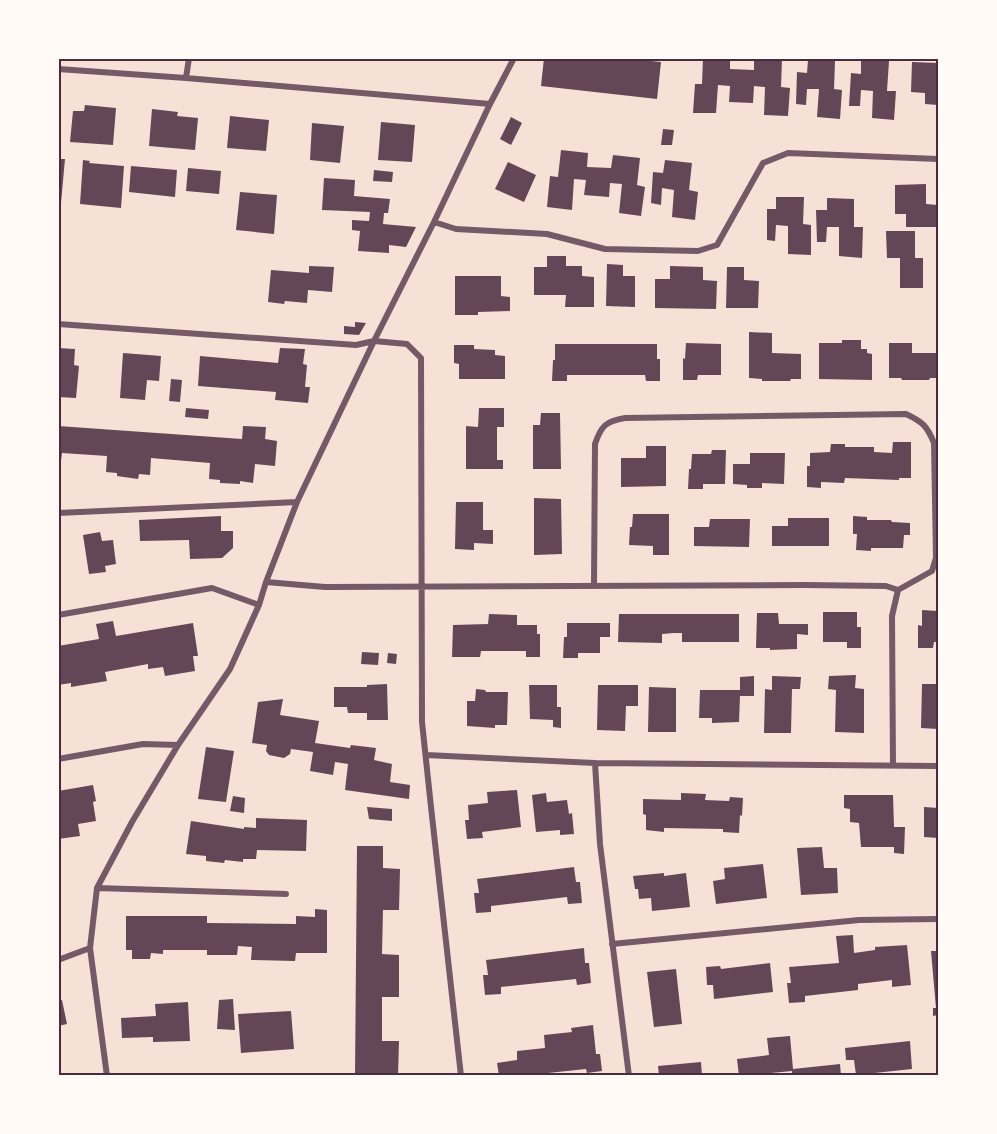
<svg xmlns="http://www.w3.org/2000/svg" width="997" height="1134" font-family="'Noto Sans',sans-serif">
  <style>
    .building { fill: #644757 }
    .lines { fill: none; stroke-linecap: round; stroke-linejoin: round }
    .minor { stroke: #755966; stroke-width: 6 }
    .neatline { fill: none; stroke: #4a2c40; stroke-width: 2 }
  </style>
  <rect width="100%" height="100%" fill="#f7e1d7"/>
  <!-- building -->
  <path class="building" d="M544 58H622L661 62 657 99 541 86Z
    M703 58H730V69L754 70V58L782 59 781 87 790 88 788 116 764 115 765 87 754 86 753 103 729 102 730 86 718 85 716 113H693L695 84H702Z
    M808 60 835 61 834 89 842 90 840 119 817 117 819 89H807L806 105 796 104 797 72 807 73Z
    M861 61H889L887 91H896L894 120 872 118 873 91 861 90 860 106H849L851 73 861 74Z
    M912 62 938 63V105L925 104V93L911 92Z
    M85 105 116 108 113 145 70 142 73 111H84Z
    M152 109 178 112 177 116 198 118 195 150 149 146Z
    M230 116 269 120 266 151 227 148Z
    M511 117 522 123 511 145 500 139Z
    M381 122 415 125 412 162 378 160Z
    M312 123 344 126 340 163 310 160Z
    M663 129 674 130 672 145H661Z
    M561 150 588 153 587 167 611 168 613 155 640 158 637 185 645 187 641 216 619 213 622 184 610 183 609 197 584 195 586 180 574 179 572 210 547 207 550 176 558 177Z
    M58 159H65L61 203H58Z
    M83 160 90 161 89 163 124 166 121 208 80 204Z
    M665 160 692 163 689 190 698 192 695 220 672 217 674 190 662 188 661 205 651 203 653 172 663 173Z
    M508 162 536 175 524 202 495 189Z
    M131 166 177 170 175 197 129 192Z
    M188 168 221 171 219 194 186 191Z
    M374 170 393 172 392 182 373 181Z
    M324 178 355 180 354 196 390 199 388 213H384L383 224 416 227 406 247 389 245V253L358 251 360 231 352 230V220L369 221 370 212 322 210Z
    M926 184V204L938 205V227H906V214H895V185Z
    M240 192 277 195 274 234 236 230Z
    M776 197H804L803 224 811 225V255L788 254V226L776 225 775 241 767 240V209H776Z
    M827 198 854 199V227H863L862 258 839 256V227H827L826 242H817L816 210H827Z
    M886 231H915V258H923V288H900V258H887Z
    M547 256H566V266H582V276L594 277V307H565L566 295H534V267H547Z
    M607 264 623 265V276H635V307L606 306Z
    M309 266 334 267 332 292 308 290 307 303 285 301 284 304 268 302 271 270 309 273Z
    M670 266 703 267V280L717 281 716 309 655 308V279H670Z
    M727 267H744V280L759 281 758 308H726Z
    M455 276H501V296L510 297V311L478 312V315H455Z
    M355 322 366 323 359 335 344 334V326L355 327Z
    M749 332 772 333V353L801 354V379H791L790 381H762V379L749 378Z
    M842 340H861V349H867V353L872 354V380L819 379V343H842Z
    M686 343 721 344V375H698L697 380H683V358L685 359Z
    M889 343H912V353H938V378H930L929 380H902L901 378H889Z
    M555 344H657V359H660V381H646L645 375H567V381H552L553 360H555Z
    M454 345H474V349L495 350V355L505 356V379H459V364L454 363Z
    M58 348 75 349 74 365 79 366 76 398 58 397Z
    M280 348 305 349 303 364 307 365 305 387H310L308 403 275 400 276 392 198 386 200 356 278 363Z
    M123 353 161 356 159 381 147 380 145 400 120 398Z
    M171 379 182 380 180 402 169 401Z
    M186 408 209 410 208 419 185 417Z
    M479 408H504V427H497V460H503V469H466V426L478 427Z
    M541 413H560L561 469H533V425H540Z
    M58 426 242 439 243 426 266 427 265 439 277 441 275 466 255 464 253 483 240 481V484L220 483V480L209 479 210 463 151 458 150 475 139 474 138 479 117 476V473L106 472 107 456 62 453 60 468H58Z
    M893 442H911V478H899V480L845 478 844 483 821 482V488L807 487V466H810V453L830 452 831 444H845V447H874V452L892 453Z
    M646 446H666V486L621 487V458H646Z
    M712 450H726L725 484H703V489H688L689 469H691L692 454H711Z
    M750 453H785L784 484 762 483V488H747V485L733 484V464H750Z
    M534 498 561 499 562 554 534 555Z
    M456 502H483V530H493V544L474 543V550L455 549Z
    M633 514H669V555H653V546L629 545 630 527H632Z
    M221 516V531H233V548L222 558 190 559 189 540 140 541 139 520Z
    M853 516 867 517V520H891L892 522 910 523V535H904L903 548H871V551L856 550 857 534H853Z
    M788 518H829V546H772V526H788Z
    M710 519H750L749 547 694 546V527H709Z
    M100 532 102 541 113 540 116 564 105 566 106 572 89 574 83 535Z
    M922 610 938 611V642H934L933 648H918V625L922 626Z
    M823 612H857V627H861V648H847V642H823Z
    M757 613H778L779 624H808V635L797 634V649L770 650V648H756Z
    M489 614 517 615V625H537V634H540V657H526V651H481L480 657H452L453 625 488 624Z
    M619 614H739V642H682V633H674L662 634V643L618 642Z
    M113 621 116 636 193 623 198 656H193L195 671 165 676 163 667 148 669V664L105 672 107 681 71 687V683L58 685V646L99 639 96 624Z
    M567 623H610V637H600V653H578V658H563L564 637H567Z
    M362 652 379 653 378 665 361 664Z
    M388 653 397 654 396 664 387 663Z
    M856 675 855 688 864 689V733L835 732 836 690 828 689 829 676Z
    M754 676V696H740L739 722 712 723V718H699L700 690H740V677Z
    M772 676 801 677 800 689H792L791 733H764L765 689 772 690Z
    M387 684 388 720H367V713H348L347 707H334V687H367V685Z
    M922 684H938V729L921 728Z
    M529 685H557V707H561V728L553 727V720L530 719Z
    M598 685H638V706H626L625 731 597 730Z
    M649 687 676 688V732H648Z
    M476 689 485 690 486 692H508L507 725H495V728L467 726V701H475Z
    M283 699 280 715 319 721 315 743 350 748 351 745 376 748 374 760 392 764 390 782 410 785 409 799 345 790 348 764 335 762 333 775 310 771 313 752 291 749 290 754 284 758 269 755 266 751 267 745 252 743 258 702Z
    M206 747 234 751 226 802 198 799Z
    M93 785 96 801 93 802 96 821 78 824 80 836 58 839V791Z
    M517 790 521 827 482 832 483 838 467 839 465 820H469L468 805 488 803 487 792Z
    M546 793 547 802 567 800 569 814 572 813 574 834 560 835V830L536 832 532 795Z
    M681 793 706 794 705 800 729 801 730 797 743 798 742 816 740 815 739 833 723 832V829L664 828V832L646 830V815L643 814V799L681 800Z
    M844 795H893L894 827H905L904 854 894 853V847H861L859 823 850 822V809L844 808Z
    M233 796 245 798 244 813 230 811Z
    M367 807 392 809V821L369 819Z
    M924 807 938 808V838L924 837Z
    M256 818 307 820 306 851 257 850 256 859H243V862L225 860 224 863 206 861V856L186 854 191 821 244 829V827L256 828Z
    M357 846H383V868L400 869 399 910H383L382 954 399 955V997H382V1041H399L398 1076H355Z
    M822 847 824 868H837L838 893 801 895 797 848Z
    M763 864 767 898 716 904 713 881 725 879 724 868Z
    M574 867 576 882H580L582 903 568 904 567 897 491 906V912L476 913 474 893H479L477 879Z
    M664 873V876L686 873 690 907 652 911 651 898 639 899 638 889H635L633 876Z
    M315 909 327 910V953H296L295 961 251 960 252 947 238 946 237 955H207V950H163V954L151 953 150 959H132V950H126V916H207V923L296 924V916L315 917Z
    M853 935 854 953 875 950V947L907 945 911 985 892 987V980L858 984V990L805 996V1002L789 1003 787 983H791L789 967 839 963 836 936Z
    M584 948 585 963H589L591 983 577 985 576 979 501 987V994L485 995 483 975H488L486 960Z
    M931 951H938V1015L933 1016V1008H936Z
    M770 963 773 992 714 999 713 985H707L706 967 720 966 721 969Z
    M676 969 682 1024 654 1027 647 972Z
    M233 999 235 1030 217 1029 219 1000Z
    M62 1000 67 1024 58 1026V1001Z
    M188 1002 190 1041 153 1042V1037L122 1038 121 1018 156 1016 155 1004Z
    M291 1011 294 1049 241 1053 238 1014Z
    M593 1025 596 1054H600L602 1071 587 1073 586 1069 548 1073V1076H499L497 1063 517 1060V1051L545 1048 544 1035 572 1032 571 1028Z
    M790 1036 793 1069 840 1064 841 1076H792V1071L771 1073 772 1076H739L737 1059 769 1055 767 1038Z
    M910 1041 912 1069 856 1075 854 1060H846L845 1048Z
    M701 1062 702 1076H659L658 1066Z"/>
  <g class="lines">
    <!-- minor -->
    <path class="minor" d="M58 69 186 78 490 104
      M186 78 189 58
      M434 222 456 229 547 234 605 249 698 251 717 245 763 163 788 153 938 159
      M58 324 356 345 374 341 407 344 421 358 422 722 431 807 461 1076
      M58 513 297 502
      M266 582 325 587 805 585 886 586 898 590
      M594 586 595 444C601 426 606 421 625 418L906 414C923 422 927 426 934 443L936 558 932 571 898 590 892 616 893 765
      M58 615 212 588 259 605
      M426 755 595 763 938 766
      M58 759 143 744 178 745
      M595 763 600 844 629 1076
      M97 888 286 894
      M612 944 859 920 938 919
      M58 960 90 948
      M107 1076 90 948 97 888 132 822 178 745 230 669 259 605 266 582 297 502 374 341 434 222 490 104 514 58"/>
  </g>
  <!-- border -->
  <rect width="997" height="1134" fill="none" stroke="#fffaf5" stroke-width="120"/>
  <rect x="60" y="60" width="877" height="1014" class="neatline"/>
</svg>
